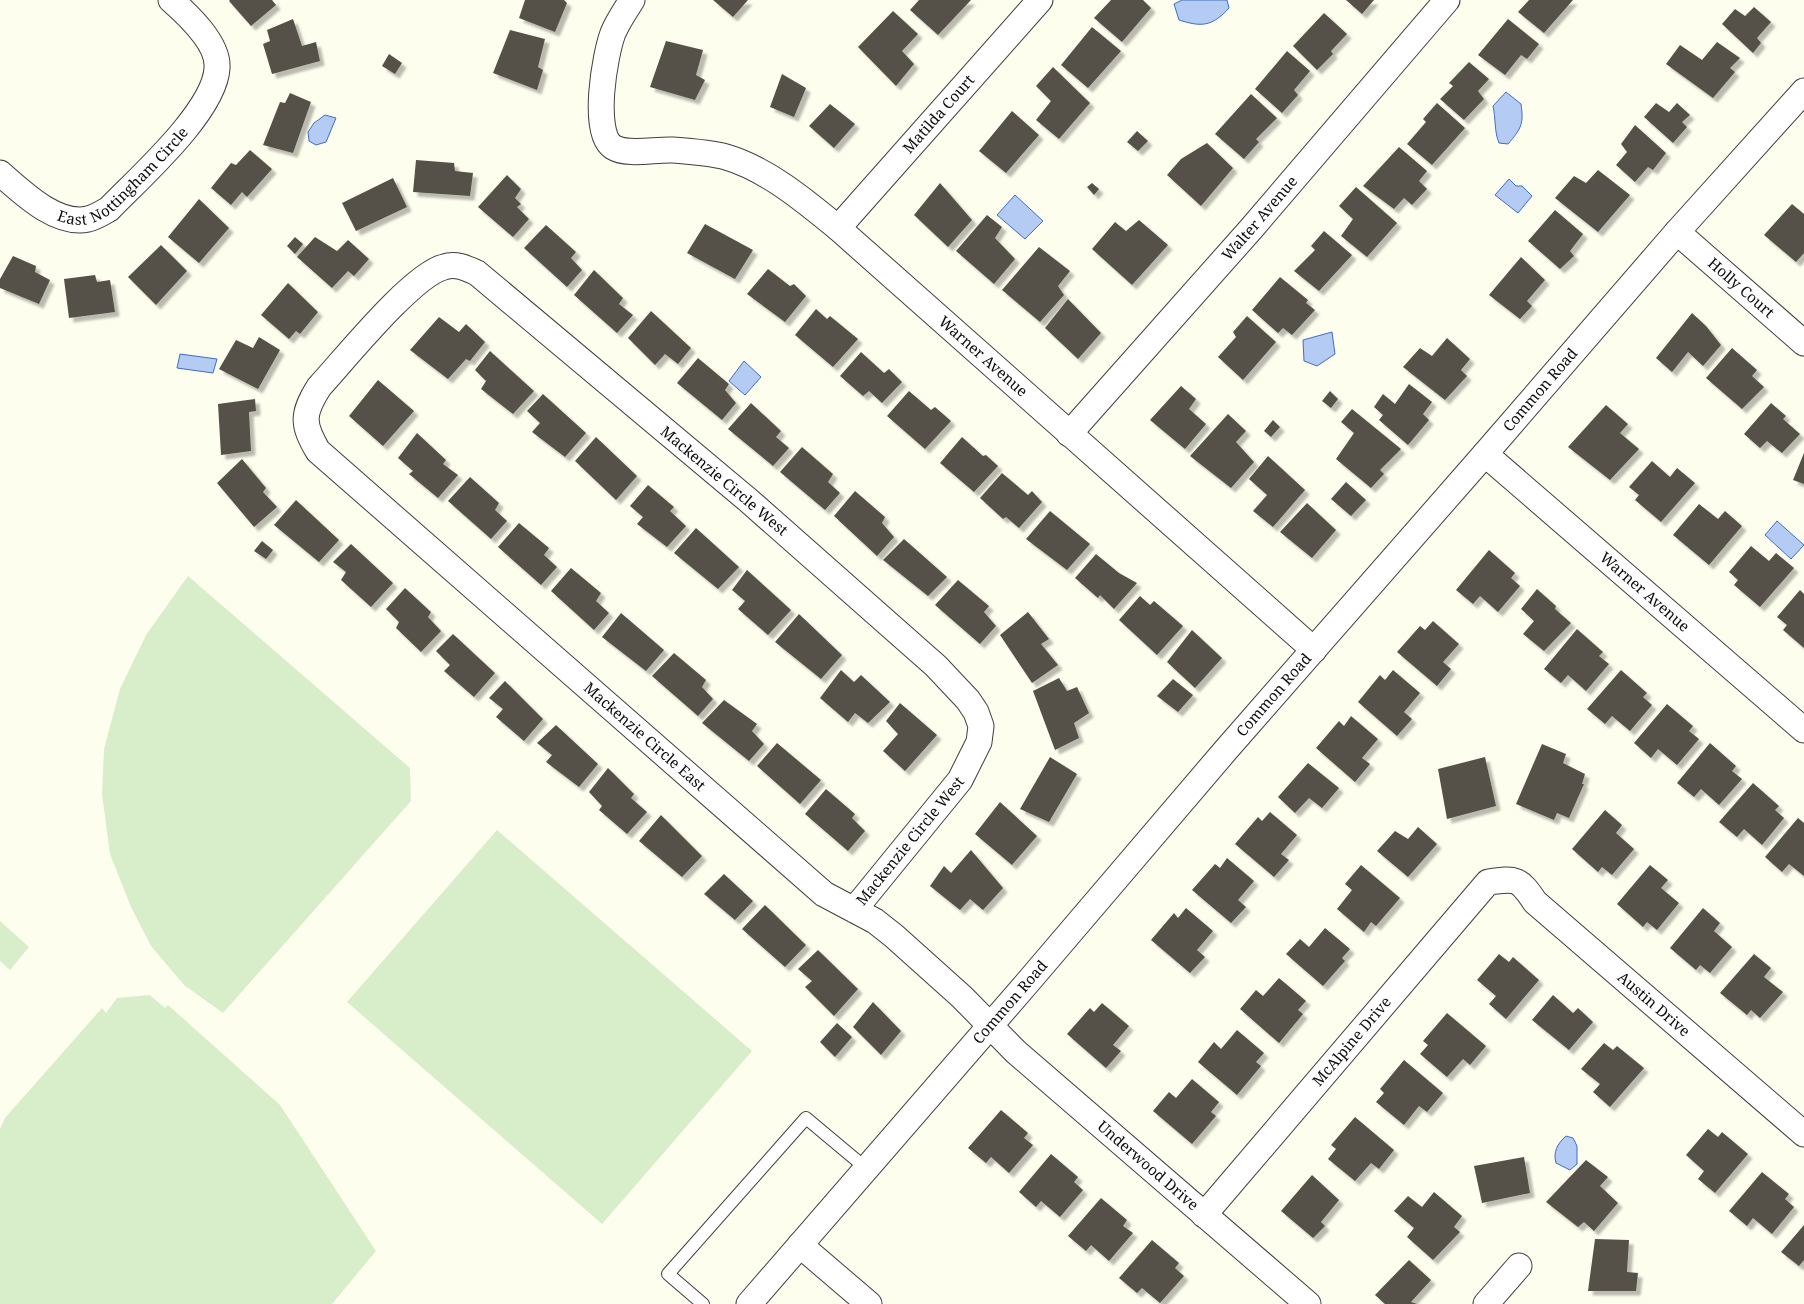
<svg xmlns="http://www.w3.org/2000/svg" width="1804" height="1304" font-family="'Noto Serif',serif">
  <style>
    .pitch { fill: #d8eeca }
    .water { fill: #b4cbf3; stroke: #3f6dc6 }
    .building { fill: #545149; filter: url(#shadow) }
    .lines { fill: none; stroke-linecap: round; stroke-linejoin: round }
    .service-casing { stroke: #3f3f3f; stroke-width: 14 }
    .minor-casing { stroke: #3f3f3f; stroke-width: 27 }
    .service { stroke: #fff; stroke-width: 12 }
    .minor { stroke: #fff; stroke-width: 25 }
    .labels { text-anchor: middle; stroke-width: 5; stroke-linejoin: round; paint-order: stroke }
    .street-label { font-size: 15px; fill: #0c0c0c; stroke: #fff }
  </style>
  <defs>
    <filter id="shadow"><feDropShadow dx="4.5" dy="4.5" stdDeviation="1" flood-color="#0004"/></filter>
  </defs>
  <rect width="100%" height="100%" fill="#fdfeed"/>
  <!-- pitch -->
  <path class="pitch" d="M188 576 410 768 411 801 223 1013 184 985 151 946 131 907 110 854 102 794 104 749 120 689 146 635Z
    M497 830 752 1051 602 1224 347 1002Z
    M0 921 29 947 10 970 0 961Z
    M150 995 165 1008 168 1005 280 1105 376 1251 332 1304H0V1129L5 1118 102 1008 106 1013 117 998Z"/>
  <!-- water -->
  <path class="water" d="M1182 0H1227L1229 8C1212 27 1201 27 1179 20L1174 4Z
    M1506 92 1521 104C1524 124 1521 129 1508 144L1499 143C1494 131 1496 119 1493 106Z
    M325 115 336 118 326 142 316 145 309 141 308 132 314 123Z
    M1509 179 1516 186H1522L1532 196 1518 213 1495 195Z
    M1015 195 1043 221 1025 239 997 215Z
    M1332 332 1335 354 1317 366 1304 361 1303 340Z
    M180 354 217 359 213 373 177 368Z
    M744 361 761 377 745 395 729 381Z
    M1777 521 1804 545 1791 559 1765 535Z
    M1566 1136 1573 1138 1577 1146V1164L1570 1170 1556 1163C1553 1152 1557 1144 1566 1136Z"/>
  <!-- building -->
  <path class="building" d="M230 0H272L276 5 251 26 229 1Z
    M525 0H564L567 3 555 32 519 18Z
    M713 0H748L733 17Z
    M919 0H971L938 35 910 10Z
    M1111 0H1143L1151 8 1122 42 1094 18Z
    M1346 0H1374L1362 14Z
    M1529 0H1573L1544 33 1518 12Z
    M1754 7 1771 22 1757 38 1761 43 1753 53 1722 24 1735 9 1745 16Z
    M893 11 918 34 902 51 914 64 896 86 858 47Z
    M1324 13 1347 34 1331 51 1333 54 1317 70 1293 46Z
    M293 19 302 46 316 42 320 61 272 74 263 44 270 41 267 30Z
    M1508 19 1539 44 1527 59 1521 55 1505 75 1478 55Z
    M1092 27 1121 51 1088 88 1061 65Z
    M510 30 545 39 538 67 543 70 537 90 493 73Z
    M666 41 703 50 696 75 705 80 695 100 650 87Z
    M1717 42 1740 58 1730 68 1735 72 1713 98 1666 64 1680 45 1702 60Z
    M1287 51 1310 71 1294 90 1298 95 1282 113 1255 89Z
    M389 54 402 63 395 74 382 66Z
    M1469 62 1489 79 1478 91 1484 99 1464 120 1440 99 1453 86 1449 83Z
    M1053 67 1090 103 1059 139 1036 120 1051 101 1036 86Z
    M782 74 806 88 794 117 770 107Z
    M290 93 311 102 293 153 263 145 280 102 285 103Z
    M1251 94 1277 118 1256 139 1259 142 1244 159 1215 134Z
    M1437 103 1465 128 1432 165 1407 144 1426 122 1423 119Z
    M1656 103 1669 112 1677 103 1690 115 1682 122 1687 127 1673 143 1644 117Z
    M830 104 855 124 834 148 809 126Z
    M1012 111 1039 135 1006 173 979 151Z
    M1635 125 1666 153 1653 170 1648 167 1635 182 1616 165 1627 152 1621 144Z
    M1137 131 1148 141 1138 151 1127 142Z
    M1207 143 1233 168 1201 206 1167 175 1181 159Z
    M1399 147 1427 171 1419 181 1427 189 1412 205 1404 198 1394 209 1363 186Z
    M250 150 272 169 247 197 242 192 231 205 211 188 231 163 236 165Z
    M416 160 454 163 455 171 473 173 470 196 413 192Z
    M1598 170 1630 195 1598 232 1555 198 1574 176 1586 183Z
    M507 175 521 189 515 198 521 204 517 207 529 219 513 237 478 207Z
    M393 178 407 207 356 231 342 203Z
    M940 183 972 220 948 247 914 215Z
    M1092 183 1099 189 1094 195 1087 187Z
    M1356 187 1397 223 1367 257 1341 236 1353 219 1339 206Z
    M199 199 229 228 199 263 168 237Z
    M1792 204 1804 214V253L1796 262 1764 235Z
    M1555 210 1583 234 1570 251 1574 256 1560 269 1528 241Z
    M987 215 1002 227 995 238 1015 259 994 284 956 251Z
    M1139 220 1168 245 1132 285 1092 249 1115 222 1126 231Z
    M705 224 753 250 735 279 687 253Z
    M546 225 576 252 571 258 582 270 567 287 524 248Z
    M1324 231 1352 255 1319 291 1294 271 1315 250 1311 246Z
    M295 237 303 244 295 254 287 246Z
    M315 237 337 251 348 240 369 259 354 276 348 271 332 288 297 257Z
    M161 245 187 271 156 305 128 277Z
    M1039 247 1070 271 1058 286 1064 295 1040 322 1002 290Z
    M13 256 36 266 35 272 50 280 39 304 0 288V279Z
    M1521 257 1545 280 1527 301 1532 306 1520 319 1489 295Z
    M768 269 790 286 794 284 806 296 785 322 747 294Z
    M594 270 623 298 619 304 633 315 617 333 574 295Z
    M95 275 97 282 110 280 115 312 69 318 64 279Z
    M1280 277 1308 300 1306 303 1315 310 1292 335 1283 328 1278 333 1252 310Z
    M288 283 318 312 300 334 296 331 289 339 261 315Z
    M1068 299 1101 333 1078 359 1045 328Z
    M816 309 827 319 830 316 858 339 833 367 795 335Z
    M651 311 691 348 678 364 665 354 655 365 628 338Z
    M1692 313 1706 326 1721 345 1703 366 1688 352 1672 372 1656 358Z
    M1247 316 1276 342 1243 380 1218 357 1236 337 1233 332Z
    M439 317 459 332 466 324 485 342 470 361 466 359 448 379 410 350Z
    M259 337 280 350 258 389 219 369 236 340 253 348Z
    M1447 338 1470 359 1461 370 1467 376 1445 400 1403 367 1420 348 1432 356Z
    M1732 348 1757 370 1752 376 1764 387 1742 409 1706 378Z
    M490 351 534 391 513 414 481 389 486 381 475 370Z
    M861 352 884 373 889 369 902 382 882 403 869 391 863 396 840 376Z
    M698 358 729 384 725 390 736 403 722 420 677 383Z
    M378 380 414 411 383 446 349 416Z
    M1409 384 1432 402 1423 414 1429 420 1408 445 1379 420 1383 415 1374 407 1383 394 1395 404Z
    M1181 386 1196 399 1189 409 1206 424 1185 449 1150 420Z
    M909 391 931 410 935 407 951 421 925 449 887 416Z
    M1330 391 1338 399 1331 408 1322 401Z
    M543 394 586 433 565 457 532 432 540 423 527 411Z
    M255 399 256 411 249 412 251 451 221 455 218 404Z
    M751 403 781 431 776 437 789 448 773 466 728 429Z
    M1771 403 1786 416 1783 419 1800 434 1782 453 1767 441 1760 448 1744 434Z
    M1606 405 1628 424 1620 433 1639 449 1610 480 1568 447Z
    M1352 409 1401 449 1380 470 1384 474 1371 488 1336 459 1354 433 1341 422Z
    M1228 414 1246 431 1236 442 1254 462 1231 488 1190 456Z
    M1273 420 1280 427 1271 437 1264 431Z
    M417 433 446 460 443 464 458 475 438 498 409 474 413 471 398 458Z
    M596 437 637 476 616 500 575 461Z
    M962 437 983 456 986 455 998 466 974 492 940 463Z
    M802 447 833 474 828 482 840 493 825 510 780 472Z
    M1804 453V484L1793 480Z
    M1268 456 1305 490 1273 527 1253 511 1267 495 1249 479Z
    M242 459 266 488 263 492 277 507 254 527 217 483Z
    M1652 461 1670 477 1677 468 1695 483 1661 522 1635 500 1639 495 1629 487Z
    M1002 473 1028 495 1032 491 1042 502 1019 528 1006 517 1003 519 980 498Z
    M470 477 499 503 495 510 507 521 491 539 448 501Z
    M1346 482 1366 500 1351 516 1331 499Z
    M648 485 674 507 670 511 686 526 667 547 637 524 643 517 630 506Z
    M855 491 885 517 882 523 894 537 877 556 834 516Z
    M296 500 339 540 319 562 274 525Z
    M1307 503 1336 530 1312 558 1280 532Z
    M1699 504 1718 519 1725 511 1742 526 1709 565 1673 535Z
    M1050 511 1090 544 1067 570 1026 539Z
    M519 523 549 548 544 555 557 567 541 585 498 547Z
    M696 528 739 567 718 589 674 553Z
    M904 539 947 577 928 596 883 560Z
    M262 541 273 550 266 559 254 551Z
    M351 544 393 583 371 607 341 580 346 572 333 562Z
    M1751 546 1769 561 1776 553 1794 568 1760 607 1734 585 1738 580 1729 572Z
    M1489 550 1515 573 1511 578 1520 586 1498 612 1480 596 1473 604 1456 590Z
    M1096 554 1119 573 1137 583 1114 609 1100 595 1098 598 1075 578Z
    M571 568 601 593 596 601 609 613 594 630 551 591Z
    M747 570 791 610 768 635 738 609 745 601 732 590Z
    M958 580 989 606 984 612 996 626 980 644 935 605Z
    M405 588 431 612 428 617 441 631 421 652 396 628 399 622 386 609Z
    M1537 589 1556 606 1555 609 1571 623 1544 651 1523 634 1534 621 1521 609Z
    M1800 590 1804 594V648L1783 630 1787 625 1777 617Z
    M1140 596 1150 605 1154 601 1183 626 1157 655 1119 620Z
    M1028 612 1049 639 1041 644 1058 665 1032 683 1000 635Z
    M621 613 664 650 646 671 602 637Z
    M799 614 842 655 821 679 775 642Z
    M1433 621 1459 644 1443 662 1451 669 1437 686 1397 652 1420 626 1425 630Z
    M1577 629 1603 652 1599 656 1609 664 1586 691 1568 675 1561 683 1544 669Z
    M1192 630 1222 658 1195 688 1167 662Z
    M453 634 495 673 474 697 444 671 450 665 436 651Z
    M674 653 706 680 702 687 713 699 698 716 652 676Z
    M841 670 854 682 861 675 890 702 868 723 855 713 848 722 820 698Z
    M1393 670 1420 693 1404 712 1412 719 1397 736 1358 702 1380 675 1385 680Z
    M1621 670 1647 693 1643 697 1652 705 1630 731 1612 716 1605 724 1587 709Z
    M1059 678 1067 691 1077 687 1089 713 1074 723 1079 738 1055 750 1033 691Z
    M1173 679 1193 695 1178 712 1157 696Z
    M505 681 543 719 524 741 496 717 503 709 489 698Z
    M724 700 757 724 752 731 764 744 749 761 702 723Z
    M900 703 937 735 905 771 883 751 898 734 886 721Z
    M1667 704 1693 726 1689 731 1699 739 1677 765 1658 749 1651 758 1634 743Z
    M1351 716 1378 739 1362 758 1370 764 1355 782 1316 748 1339 721 1344 726Z
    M556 725 598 764 579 787 546 762 552 755 537 743Z
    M777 743 821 780 800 804 757 766Z
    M1710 743 1736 766 1732 771 1742 779 1719 805 1701 789 1694 797 1677 783Z
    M1542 744 1566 754 1563 763 1585 774 1582 784H1584L1569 818 1557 813 1554 820 1516 804Z
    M1050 757 1077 774 1049 822 1020 809Z
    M1485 757 1496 806 1447 819 1438 769Z
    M1308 763 1339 788 1322 808 1309 798 1295 813 1278 797Z
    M608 768 634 794 631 798 647 812 627 834 599 810 602 806 589 792Z
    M1753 783 1779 806 1775 810 1784 818 1762 845 1744 829 1737 837 1719 822Z
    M826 789 855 814 852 818 865 831 848 851 805 814Z
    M1000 802 1037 836 1012 865 975 834Z
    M1605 810 1622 825 1616 833 1634 849 1612 875 1602 867 1598 872 1572 849Z
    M1270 812 1297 835 1281 854 1289 860 1274 877 1235 844 1258 817 1262 821Z
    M661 815 702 856 682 877 639 841Z
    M1798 818 1804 823V876L1789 864 1782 872 1765 857Z
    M1418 827 1437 844 1408 877 1377 851 1395 831 1408 839Z
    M971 850 1003 888 983 910 970 899 960 910 930 886 944 866 951 873Z
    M1227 858 1254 881 1238 900 1246 907 1231 923 1192 890 1215 864 1220 868Z
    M1361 865 1400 898 1376 926 1371 922 1364 932 1337 909 1352 890 1345 884Z
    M1650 865 1668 880 1661 888 1679 903 1657 930 1647 922 1643 927 1617 904Z
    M724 874 753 901 735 920 704 894Z
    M765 905 806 945 785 967 742 929Z
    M1186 908 1213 931 1197 950 1205 957 1190 973 1151 940 1174 913 1178 918Z
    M1703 908 1720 923 1714 931 1732 947 1710 973 1700 965 1696 970 1670 948Z
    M1325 928 1350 949 1342 958 1345 961 1323 986 1286 954 1300 939 1309 947Z
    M818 950 858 989 834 1016 805 987 812 981 798 969Z
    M1499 954 1509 962 1513 957 1539 980 1506 1019 1489 1004 1496 996 1477 980Z
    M1754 954 1771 968 1764 977 1783 992 1760 1018 1751 1010 1747 1015 1720 993Z
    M1279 978 1306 1001 1298 1010 1303 1014 1279 1043 1240 1009 1256 990 1263 996Z
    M1553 995 1573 1013 1578 1008 1593 1022 1569 1050 1532 1020Z
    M873 1002 901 1031 881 1055 853 1027Z
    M1102 1003 1129 1026 1113 1045 1121 1051 1106 1068 1067 1034 1090 1008 1094 1012Z
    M1447 1013 1486 1046 1470 1065 1463 1059 1447 1077 1420 1054 1428 1045 1423 1041Z
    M837 1023 852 1037 835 1057 820 1042Z
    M1237 1030 1264 1053 1256 1062 1261 1066 1237 1095 1198 1062 1214 1042 1221 1049Z
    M1604 1043 1613 1050 1617 1046 1644 1068 1610 1107 1593 1092 1600 1084 1581 1069Z
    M1404 1060 1443 1093 1427 1112 1419 1106 1404 1125 1376 1102 1384 1093 1380 1089Z
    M1192 1079 1219 1102 1211 1112 1216 1116 1192 1144 1153 1111 1169 1092 1176 1098Z
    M1001 1110 1028 1133 1024 1138 1033 1145 1009 1173 991 1157 986 1163 968 1148Z
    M1355 1117 1394 1150 1379 1169 1371 1163 1355 1181 1328 1159 1336 1149 1331 1145Z
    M1708 1129 1718 1137 1722 1132 1748 1154 1715 1193 1698 1179 1704 1171 1686 1155Z
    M1051 1154 1078 1177 1074 1182 1083 1190 1060 1217 1041 1201 1036 1207 1019 1192Z
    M1524 1157 1530 1193 1482 1203 1474 1166Z
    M1586 1160 1608 1177 1600 1186 1618 1203 1594 1231 1584 1222 1578 1227 1546 1202Z
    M1762 1172 1789 1194 1785 1199 1794 1207 1772 1234 1753 1218 1747 1226 1729 1211Z
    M1312 1175 1339 1200 1321 1222 1325 1226 1313 1238 1281 1211Z
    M1434 1192 1462 1216 1454 1227 1460 1232 1433 1260 1407 1237 1414 1228 1394 1211 1408 1196 1422 1207Z
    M1101 1198 1127 1220 1123 1226 1133 1233 1109 1261 1091 1245 1086 1251 1068 1236Z
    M1804 1225V1260L1799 1266 1781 1252Z
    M1595 1239 1629 1240 1627 1272 1638 1273 1636 1291H1588Z
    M1152 1240 1179 1263 1175 1268 1184 1276 1160 1303 1142 1288 1137 1293 1119 1278Z
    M1409 1260 1431 1280 1411 1302 1417 1304H1385L1375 1295Z"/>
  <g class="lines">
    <!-- service casing -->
    <g class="service-casing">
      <path id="service" d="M703 1304 668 1274 806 1118 867 1169"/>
    </g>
    <!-- minor casing -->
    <g class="minor-casing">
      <g id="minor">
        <path id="s1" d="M632 0C625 11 618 21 613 33 605 54 591 133 613 147 627 156 655 149 673 150 687 151 712 153 726 157 767 169 805 201 838 228L1314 650"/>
        <path id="s2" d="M0 173C22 192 56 226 88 219 96 217 102 213 109 209 139 178 215 111 217 68 219 44 188 15 171 0"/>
        <path id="s3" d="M838 228 1040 0"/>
        <path id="s4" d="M1677 232 1804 343"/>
        <path id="s5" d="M1069 434 1251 229 1447 0"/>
        <path id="s6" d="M1485 454 1804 730"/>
        <path id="s7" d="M854 910 960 780 979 742 981 726 976 712 968 700 936 666 748 500 477 273C466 268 456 263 444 267 412 275 344 360 319 387 302 414 302 424 318 451L824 894 875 921 894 936 962 997 1016 1052 1308 1304"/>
        <path id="s8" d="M1204 1215 1488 882C1516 878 1519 878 1535 902L1804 1134"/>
        <path d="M800 1245 869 1304"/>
        <path id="s9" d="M749 1304 1028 982 1225 751 1485 454 1677 232 1804 91"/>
        <path d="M1486 1304 1519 1266"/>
      </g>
    </g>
    <!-- service -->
    <use href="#service" class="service"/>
    <!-- minor -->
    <use href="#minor" class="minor"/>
  </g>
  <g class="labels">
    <!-- street labels -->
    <g class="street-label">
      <text dy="5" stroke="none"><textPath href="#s3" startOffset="152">Matilda Court</textPath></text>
      <text dy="5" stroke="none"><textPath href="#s2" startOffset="154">East Nottingham Circle</textPath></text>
      <text dy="5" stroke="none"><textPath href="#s5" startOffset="288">Walter Avenue</textPath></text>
      <text dy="5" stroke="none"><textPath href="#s4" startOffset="85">Holly Court</textPath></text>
      <text dy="5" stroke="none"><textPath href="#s1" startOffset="598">Warner Avenue</textPath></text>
      <text dy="5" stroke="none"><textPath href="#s9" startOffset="1209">Common Road</textPath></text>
      <text transform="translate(724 481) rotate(40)" y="5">Mackenzie Circle West</text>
      <text dy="5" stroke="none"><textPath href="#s6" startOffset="211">Warner Avenue</textPath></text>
      <text dy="5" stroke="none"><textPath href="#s9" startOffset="804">Common Road</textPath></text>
      <text dy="5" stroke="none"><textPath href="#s7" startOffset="1619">Mackenzie Circle East</textPath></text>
      <text dy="5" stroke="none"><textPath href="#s7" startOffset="89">Mackenzie Circle West</textPath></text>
      <text dy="5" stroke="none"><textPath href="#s9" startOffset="399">Common Road</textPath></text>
      <text dy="5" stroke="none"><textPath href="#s8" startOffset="651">Austin Drive</textPath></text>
      <text dy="5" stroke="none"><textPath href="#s8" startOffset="228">McAlpine Drive</textPath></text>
      <text dy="5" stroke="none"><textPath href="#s7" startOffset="2282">Underwood Drive</textPath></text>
    </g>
  </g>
</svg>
